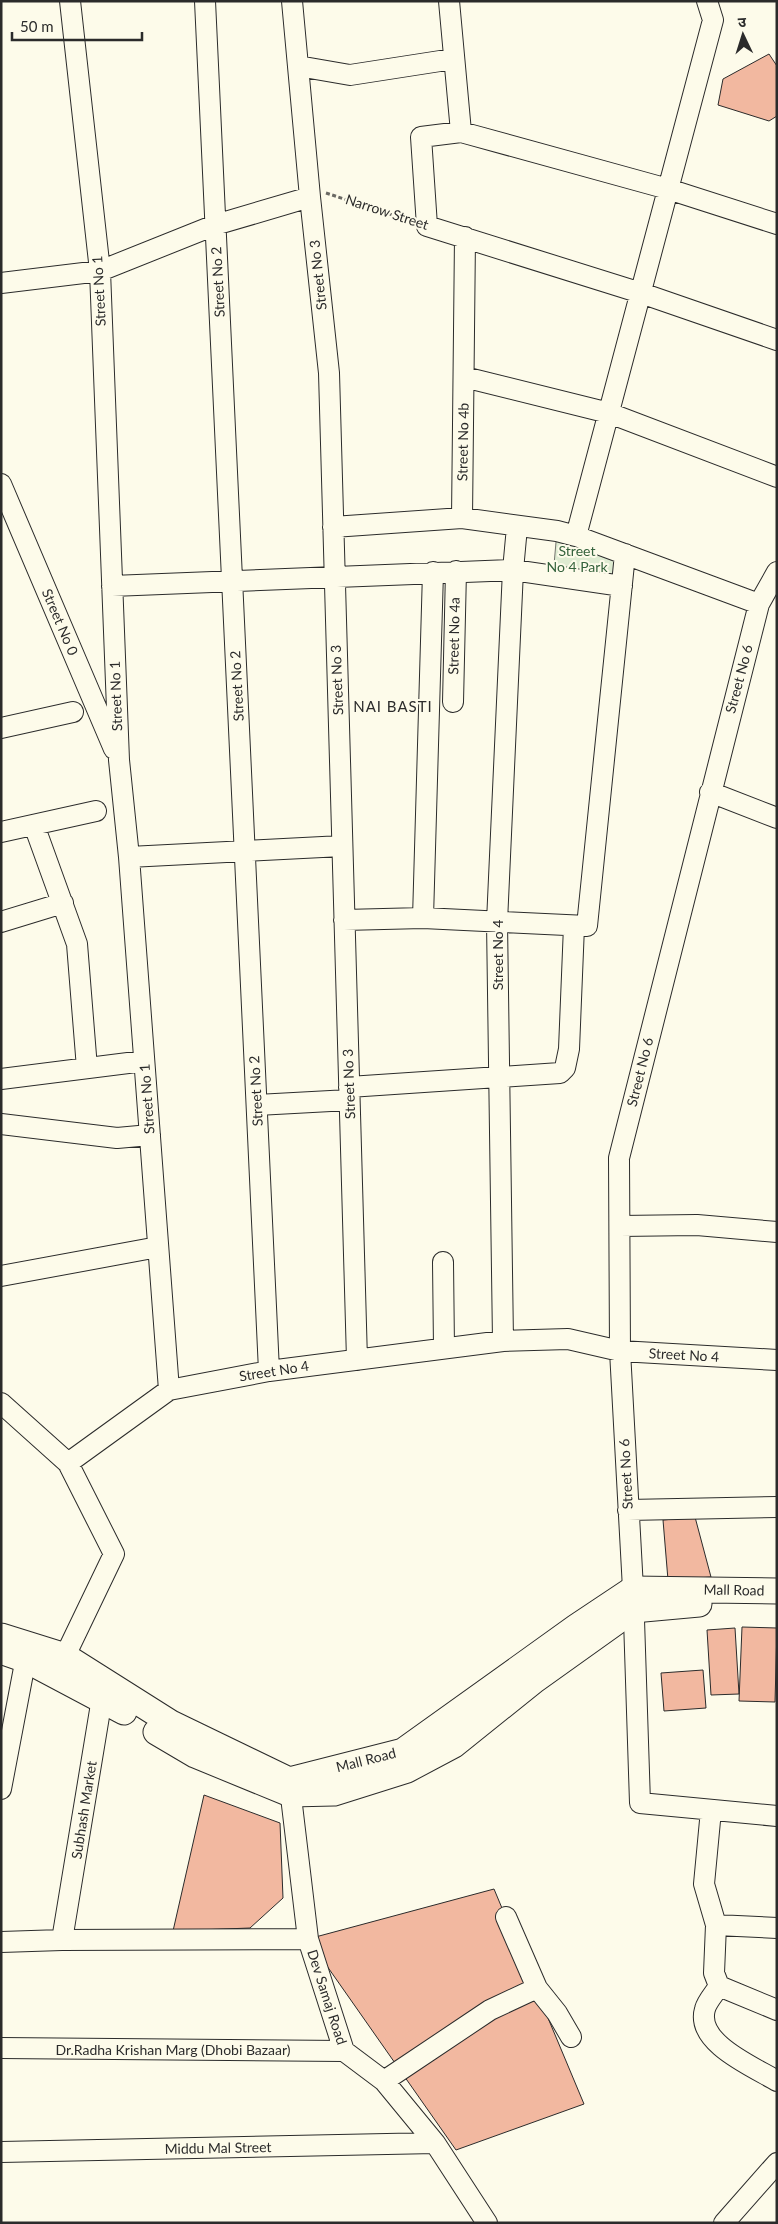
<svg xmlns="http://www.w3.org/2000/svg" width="778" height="2224" font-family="Lato,'Noto Sans Devanagari',sans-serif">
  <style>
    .green { fill: #deebd1; stroke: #74746e }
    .building { fill: #f2b8a0; stroke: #2b2b2b }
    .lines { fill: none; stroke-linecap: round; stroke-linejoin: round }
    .minor-casing { stroke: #2b2b2b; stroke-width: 22 }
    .major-casing { stroke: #2b2b2b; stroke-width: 27 }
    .path { stroke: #6a6964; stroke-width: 3; stroke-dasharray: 4 2.5; stroke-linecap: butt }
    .minor { stroke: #fdfbea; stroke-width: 20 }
    .major { stroke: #fdfbea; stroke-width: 25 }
    .labels { text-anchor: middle; stroke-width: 4; stroke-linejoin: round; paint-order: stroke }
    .street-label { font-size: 14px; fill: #2b2b2b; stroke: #fdfbea }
    .park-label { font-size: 14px; fill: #34623c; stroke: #fdfbea }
    .neighbourhood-label { font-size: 15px; letter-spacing: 1px; fill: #2b2b2b; stroke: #fdfbea }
  </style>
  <rect width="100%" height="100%" fill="#fdfbea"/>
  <!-- green -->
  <path class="green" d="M557 531 625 554 622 586 553 576Z"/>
  <!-- building -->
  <path class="building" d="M769 54 777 66V116L769 121 718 105 723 79Z
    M695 1517 711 1577 668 1580 663 1520Z
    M742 1627 777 1628 775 1702 739 1701Z
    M735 1628 739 1694 711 1695 707 1630Z
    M703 1670 706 1708 664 1711 661 1673Z
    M204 1795 280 1823 283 1898 250 1928 173 1931Z
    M494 1889 584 2104 456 2150 308 1939Z"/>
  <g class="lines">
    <!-- minor casing -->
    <g class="minor-casing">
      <path id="minor" d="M70 1 100 271 119 760 129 857 169 1390
        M205 1 269 1371
        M292 1 310 197 329 373 357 1360
        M449 1 461 132
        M707 1 713 20 576 536 759 604
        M298 66 350 75 453 59
        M777 224 668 189 461 132 421 137 427 226 641 293 777 340
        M1 283 100 271 215 225 310 197
        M464 377 609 413 777 477
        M1 484 114 749
        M462 518 557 531 576 536
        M333 527 462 518 465 237
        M777 572 759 604 619 1158 620 1351 633 1589 640 1803 777 1816
        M112 586 513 570 622 586
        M453 702 456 571
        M1 728 73 712
        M710 792 777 818
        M34 825 77 944 87 1068
        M1 832 96 811
        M129 857 342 846
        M423 918 433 572
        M344 920 423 918 587 926 625 554
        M1 922 63 903
        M1 1079 144 1061
        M349 1087 560 1073 565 1068 569 1049 574 926
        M257 1105 349 1100
        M1 1124 117 1138 150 1135
        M620 1226 697 1225 777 1232
        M443 1262 444 1348
        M1 1276 158 1247
        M503 1341 497 922 513 570 517 527
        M1 1403 68 1463 114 1554 65 1656
        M68 1463 169 1390 269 1371 503 1341 568 1339 620 1351 777 1360
        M628 1510 777 1507
        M289 1780 308 1939 344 2051 384 2081 435 2143 487 2223
        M1 1789 28 1647
        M711 1810 704 1884 716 1925 714 1973 719 1986 777 2010
        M506 1917 537 1988 557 2013 571 2037
        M716 1925 777 1928
        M62 1940 104 1686
        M1 1942 62 1940 308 1939
        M719 1986C715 1993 707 2001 705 2009 695 2043 754 2067 777 2081
        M1 2048 344 2051
        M384 2081 490 2010 537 1988
        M1 2152 435 2143
        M724 2223 777 2163"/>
    </g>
    <!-- major casing -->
    <g class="major-casing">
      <path id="major" d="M1 1636 65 1656 171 1723 289 1780 403 1751 576 1627 633 1589 777 1591
        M6 1653 26 1660 124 1712
        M156 1732 195 1755 290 1794 334 1793 407 1770 454 1745 535 1680 633 1610 699 1604"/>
    </g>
    <!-- path -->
    <path class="path" d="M326 193 408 220"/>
    <!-- minor -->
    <use href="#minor" class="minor"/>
    <!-- major -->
    <use href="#major" class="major"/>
  </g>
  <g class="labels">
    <!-- street labels -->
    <g class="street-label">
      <text transform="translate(387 212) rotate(18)" y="5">Narrow Street</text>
      <text transform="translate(318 275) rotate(-96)" y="5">Street No 3</text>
      <text transform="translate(218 282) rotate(-93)" y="5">Street No 2</text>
      <text transform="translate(99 291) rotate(-93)" y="5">Street No 1</text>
      <text transform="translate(463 442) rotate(-89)" y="5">Street No 4b</text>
      <text transform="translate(60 622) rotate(67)" y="5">Street No 0</text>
      <text transform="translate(454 636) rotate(-89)" y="5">Street No 4a</text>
      <text transform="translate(739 679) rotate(-75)" y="5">Street No 6</text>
      <text transform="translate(337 680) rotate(-92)" y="5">Street No 3</text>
      <text transform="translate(237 686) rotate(-93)" y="5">Street No 2</text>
      <text transform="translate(116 696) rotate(-92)" y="5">Street No 1</text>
      <text transform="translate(498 955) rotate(-90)" y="5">Street No 4</text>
      <text transform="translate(640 1072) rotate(-76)" y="5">Street No 6</text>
      <text transform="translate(349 1084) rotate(-92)" y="5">Street No 3</text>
      <text transform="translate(256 1091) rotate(-93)" y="5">Street No 2</text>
      <text transform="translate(147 1099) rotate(-94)" y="5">Street No 1</text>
      <text transform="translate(684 1355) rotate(3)" y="5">Street No 4</text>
      <text transform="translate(274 1371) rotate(-9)" y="5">Street No 4</text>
      <text transform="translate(626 1474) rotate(-93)" y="5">Street No 6</text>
      <text transform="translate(734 1590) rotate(1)" y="5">Mall Road</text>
      <text transform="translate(366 1760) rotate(-14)" y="5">Mall Road</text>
      <text transform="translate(84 1810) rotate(-81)" y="5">Subhash Market</text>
      <text transform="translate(327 1997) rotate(72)" y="5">Dev Samaj Road</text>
      <text x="173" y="2055">Dr.Radha Krishan Marg (Dhobi Bazaar)</text>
      <text transform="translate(218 2148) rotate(-1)" y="5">Middu Mal Street</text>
    </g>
    <!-- park labels -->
    <g class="park-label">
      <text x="577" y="556">Street<tspan x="577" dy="16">No 4 Park</tspan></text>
    </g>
    <!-- neighbourhood labels -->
    <g class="neighbourhood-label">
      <text x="393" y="712">NAI BASTI</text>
    </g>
  </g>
  <!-- border -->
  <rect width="778" height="2224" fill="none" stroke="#2b2b2b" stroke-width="5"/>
  <!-- north arrow -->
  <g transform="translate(743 35) rotate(356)" stroke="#fdfbea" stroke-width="4" paint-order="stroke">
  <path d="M0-4L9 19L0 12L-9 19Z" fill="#2b2b2b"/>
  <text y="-8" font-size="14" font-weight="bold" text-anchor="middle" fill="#2b2b2b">उ</text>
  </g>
  <!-- scale -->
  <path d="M12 32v8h130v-8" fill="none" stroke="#2b2b2b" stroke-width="2.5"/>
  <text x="20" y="32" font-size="15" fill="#2b2b2b" stroke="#fdfbea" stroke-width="4" paint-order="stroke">50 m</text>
</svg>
